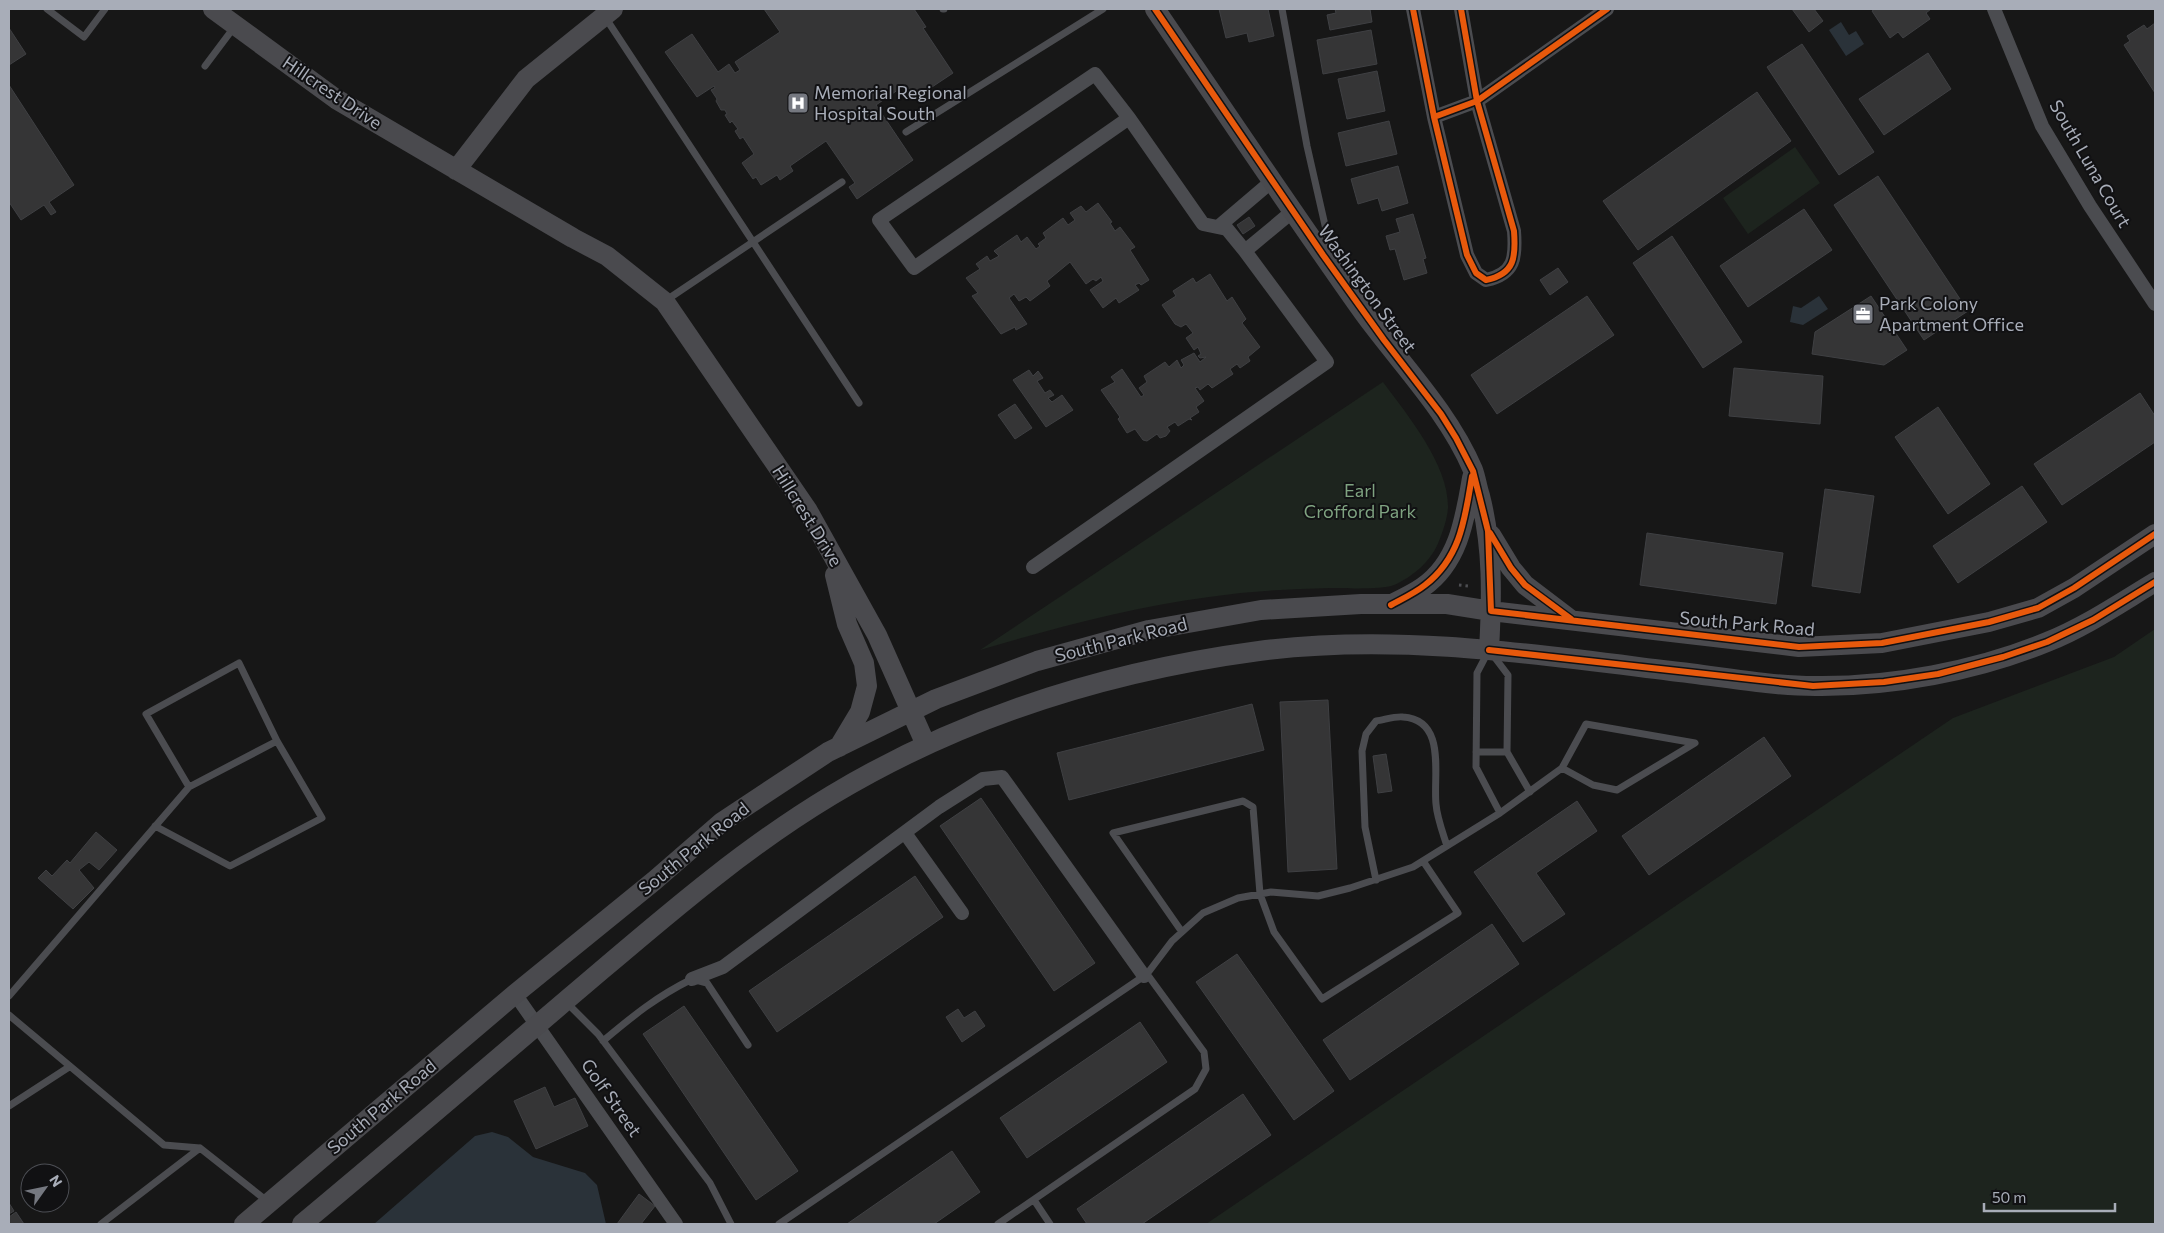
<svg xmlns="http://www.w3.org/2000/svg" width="2164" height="1233" font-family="Commissioner,sans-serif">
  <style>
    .green { fill: #1d241e }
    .water { fill: #2a3239 }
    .building { fill: #353536; stroke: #3f4043 }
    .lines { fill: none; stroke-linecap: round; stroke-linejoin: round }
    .path { stroke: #4d4e52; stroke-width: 3; stroke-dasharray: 2.5 4; stroke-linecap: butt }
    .lane { stroke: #4b4c50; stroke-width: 7 }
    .street { stroke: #4b4c50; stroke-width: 14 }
    .secondary { stroke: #4a4a4e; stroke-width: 20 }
    .cycleway-casing { stroke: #111113; stroke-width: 9 }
    .cycleway { stroke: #e8590c; stroke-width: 6 }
    .labels { text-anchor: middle; stroke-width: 4; stroke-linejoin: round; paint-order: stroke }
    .street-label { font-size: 18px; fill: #a8adb8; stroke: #111113 }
    .poi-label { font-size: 18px; fill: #a8adb8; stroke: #111113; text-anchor: start }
    .park-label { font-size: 18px; fill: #7fa381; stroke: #111113 }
  </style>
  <rect width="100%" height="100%" fill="#171717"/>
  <!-- green -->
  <path class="green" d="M1795 147 1820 183 1748 234 1723 198Z
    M1383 382C1408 416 1449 465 1448 508 1447 520 1443 531 1439 541 1432 560 1413 577 1394 585 1381 590 1345 588 1330 588 1290 589 1249 591 1209 597 1131 607 1055 628 980 650Z
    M2155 629V1224H1206L1953 718 2114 657Z"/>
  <!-- water -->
  <path class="water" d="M1841 22 1849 35 1856 31 1864 44 1846 56 1829 30Z
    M1819 296 1828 309 1803 325 1790 322 1793 306 1801 308Z
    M492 1132 508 1137 533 1157 585 1173 597 1185 606 1224H374L475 1136Z"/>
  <!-- building -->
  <path class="building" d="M764 9H914L926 27 923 28 953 73 914 99 905 85 876 105 913 160 857 199 849 187 855 183 826 141 790 166 793 171 780 180 777 175 761 185 756 177 753 179 742 163 754 154 743 137 740 139 735 131 738 129 732 121 730 123 725 115 727 114 725 110H721L716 101 717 99 711 90 715 88 714 86 697 97 665 52 692 34 718 72 729 64 735 73 740 70 735 62 780 32Z
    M1219 9H1268L1274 36 1249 42 1247 33 1226 38Z
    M1335 9H1370L1372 22 1330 30 1327 15 1336 13Z
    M1792 9H1814L1823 21 1809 32Z
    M1875 9H1931L1926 13 1930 19 1903 38 1898 32 1890 38 1872 11Z
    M2155 23V93L2124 45 2130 41 2127 36 2144 25 2147 29Z
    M9 28 26 54 9 65Z
    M1371 30 1377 64 1323 74 1317 40Z
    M1802 44 1874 152 1839 175 1767 67Z
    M1928 53 1951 89 1884 135 1859 99Z
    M1377 71 1385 111 1347 119 1338 79Z
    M9 85 74 185 49 202 56 212 51 215 44 205 21 220 9 202Z
    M1757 92 1791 141 1638 250 1603 201Z
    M1389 121 1397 154 1346 166 1338 133Z
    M1398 166 1408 203 1382 211 1378 198 1358 204 1351 179Z
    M1878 176 1968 311 1924 340 1834 205Z
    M1098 203 1112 222 1110 223 1115 231 1120 227 1135 247 1130 250 1149 280 1141 285 1139 283 1135 285 1139 290 1119 303 1116 298 1103 308 1090 290 1103 281 1101 277 1096 281 1093 279 1086 284 1070 262 1047 281 1050 286 1030 301 1026 297 1019 301 1014 294 1009 298 1027 324 1016 330 1015 327 1001 334 972 296 978 293 966 278 980 269 976 264 987 256 990 261 999 256 994 251 1017 235 1021 242 1027 237 1036 249 1040 246 1038 244 1046 238 1043 233 1063 218 1068 225 1075 220 1070 213 1081 206 1086 212Z
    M1804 209 1832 250 1748 307 1720 266Z
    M1413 214 1426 258 1423 259 1427 273 1404 280 1395 249 1390 250 1386 236 1400 232 1396 219Z
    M1249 217 1255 226 1243 234 1237 225Z
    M1672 236 1742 342 1703 368 1633 263Z
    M1558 268 1568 282 1550 295 1540 280Z
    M1210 274 1227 301 1232 297 1246 319 1242 323 1260 347 1248 357 1250 361 1240 368 1237 364 1230 369 1233 374 1212 388 1208 384 1200 390 1198 387 1195 388 1204 401 1196 407 1199 412 1190 418 1192 420 1189 419 1178 426 1175 422 1167 427 1170 431 1166 436 1160 438 1157 434 1147 441 1143 440 1135 429 1127 433 1118 419 1120 417 1101 390 1115 382 1111 377 1122 369 1141 397 1144 395 1139 388 1147 382 1144 376 1165 362 1169 367 1177 360 1181 368 1184 365 1181 360 1194 353 1200 362 1206 357 1200 358 1198 356 1201 354 1198 347 1194 350 1186 338 1193 333 1186 324 1181 327 1175 324 1162 305 1176 296 1173 291 1193 278 1196 283Z
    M1587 296 1614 335 1497 414 1471 375Z
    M1871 296 1907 350 1884 365 1812 354 1815 332Z
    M1734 368 1823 376 1820 424 1729 416Z
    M1029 370 1033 376 1038 371 1043 378 1037 381 1045 393 1050 390 1054 395 1048 398 1052 402 1062 395 1073 410 1046 427 1013 380Z
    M2140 393 2155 416V442L2062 505 2034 464Z
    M1015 404 1032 428 1015 439 998 415Z
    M1938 407 1990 484 1948 514 1895 437Z
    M2022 486 2047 522 1958 583 1933 546Z
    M1825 489 1874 496 1860 593 1812 586Z
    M1647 533 1783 553 1776 604 1640 585Z
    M1328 700 1337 869 1288 872 1280 702Z
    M1252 704 1264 750 1069 800 1057 753Z
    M1764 737 1791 776 1649 875 1622 836Z
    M1386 754 1392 791 1378 793 1373 756Z
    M981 798 1095 963 1054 991 940 826Z
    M1577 801 1597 831 1536 873 1565 914 1523 942 1474 872Z
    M96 832 117 850 99 870 89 862 79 870 94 888 73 909 38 878 46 870 52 876 67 860 70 863Z
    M915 876 943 917 777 1032 749 991Z
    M1492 924 1519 964 1350 1080 1323 1040Z
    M1237 954 1334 1091 1294 1120 1196 982Z
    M684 1006 798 1171 756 1200 643 1034Z
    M958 1009 964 1018 975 1011 985 1026 962 1042 946 1017Z
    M1140 1022 1167 1062 1027 1158 1000 1118Z
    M545 1087 554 1107 575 1098 588 1126 536 1149 514 1101Z
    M1243 1094 1271 1135 1142 1224H1087L1077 1209Z
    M952 1151 980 1192 934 1224H847Z
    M639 1194 655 1206 641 1224H617Z
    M9 1203 14 1211 9 1214Z
    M16 1212 24 1224H9V1217Z"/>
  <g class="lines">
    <!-- path -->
    <path class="path" d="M1459 585 1468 586V590"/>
    <!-- lane -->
    <path class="lane" d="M47 9 84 37 105 9
      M943 9H944
      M1282 9 1307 146 1332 256
      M605 17 859 403
      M205 66 235 26
      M906 132 1103 9
      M665 301 842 182
      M1476 752H1507
      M1500 813 1476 767 1477 673 1489 650 1508 675 1507 752 1530 792
      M155 826 230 866 322 818 277 741 239 663 146 714 189 787
      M1376 880 1365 827 1362 751 1366 734 1376 721C1384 720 1395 716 1403 717 1447 720 1433 775 1436 804 1437 818 1443 833 1447 846
      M1182 932 1113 833 1243 801 1253 807 1260 894 1274 932 1322 999 1458 913 1423 861
      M9 996 189 787 277 741
      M567 1003 598 1034 710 1183 731 1224
      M9 1015 164 1145 200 1148 267 1201
      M603 1041C634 1015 656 997 692 979L707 983 748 1045
      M9 1106 69 1067
      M1034 1200 1050 1224
      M101 1224 200 1148
      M779 1224 1147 974 1172 941 1203 913 1238 898 1271 892 1318 896 1350 888 1413 867 1500 813 1562 768 1593 785 1617 790 1695 743 1586 724 1562 768
      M998 1224 1195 1089 1206 1069 1204 1052 1147 974"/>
    <!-- street -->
    <path class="street" d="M1413 9 1434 117 1467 255 1476 273 1486 280C1515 274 1516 257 1514 231L1477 101 1461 9
      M1994 9 2042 126 2090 206 2155 304
      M1434 117 1477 101 1607 9
      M1218 227 1272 181
      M1245 251 1293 211
      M1033 567 1327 362 1245 251 1227 229 1203 224 1129 118 1095 74 879 220 914 268 1129 118
      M905 833 962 913
      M692 979 723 967 939 807 983 779 1002 777 1144 976
      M515 994 676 1224"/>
    <!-- secondary -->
    <path class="secondary" d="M213 9 336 99 573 238 607 256 665 302 808 511 877 635 926 745
      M1155 9C1224 110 1292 212 1363 312 1400 363 1448 411 1473 470 1476 478 1477 487 1480 496 1493 547 1492 597 1489 650
      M456 170 526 79 613 9
      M1491 535 1511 568 1525 585 1571 620
      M835 575 847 624 864 663 867 686 860 712 839 747
      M1392 604C1402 599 1413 594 1423 587 1459 562 1465 518 1472 478
      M244 1224 515 994 654 881 722 822 828 752 936 699 1037 661 1149 630 1261 610 1361 604H1447L1491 611 1799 647 1882 643 1989 622 2038 608 2074 588 2155 534
      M302 1224C392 1149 481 1073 570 997 654 926 737 852 832 795 962 717 1109 671 1259 651 1396 633 1535 654 1671 671 1718 676 1768 686 1815 686 1890 687 1977 671 2047 642 2085 627 2120 603 2155 582"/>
    <!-- cycleway casing -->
    <g class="cycleway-casing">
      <path id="cycleway" d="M1155 9 1323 255 1384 340 1441 414 1456 438 1473 471 1488 531 1491 611 1799 647 1882 643 1989 622 2038 608 2074 588 2155 534
        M1413 9 1434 117 1467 255 1476 273 1486 280C1515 274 1516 257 1514 231L1477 101 1461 9
        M1434 117 1477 101 1607 9
        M1490 533 1511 568 1525 585 1571 619
        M1391 605C1402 599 1415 593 1425 585 1461 557 1465 518 1472 476
        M1489 650 1813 686 1884 682 1938 674 2003 657 2047 642 2093 620 2155 582"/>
    </g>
    <!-- cycleway -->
    <use href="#cycleway" class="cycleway"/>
  </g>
  <!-- icons -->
  <defs>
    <g id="hospital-square" transform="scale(1.125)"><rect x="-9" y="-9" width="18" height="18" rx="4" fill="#757880" stroke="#111113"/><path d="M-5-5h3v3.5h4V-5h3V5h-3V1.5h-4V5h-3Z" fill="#fff"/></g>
    <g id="office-square" transform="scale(1.125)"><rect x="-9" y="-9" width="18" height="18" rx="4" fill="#757880" stroke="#111113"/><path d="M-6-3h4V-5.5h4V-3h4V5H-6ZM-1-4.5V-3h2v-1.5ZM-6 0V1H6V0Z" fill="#fff"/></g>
  </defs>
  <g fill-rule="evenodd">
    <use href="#hospital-square" x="798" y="103"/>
    <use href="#office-square" x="1863" y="314"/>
  </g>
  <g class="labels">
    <!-- street labels -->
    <g class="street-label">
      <text transform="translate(332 93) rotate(34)" y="6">Hillcrest Drive</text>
      <text transform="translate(2090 164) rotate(60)" y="6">South Luna Court</text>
      <text transform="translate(1367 289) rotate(54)" y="6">Washington Street</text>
      <text transform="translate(807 516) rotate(58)" y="6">Hillcrest Drive</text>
      <text transform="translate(1747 624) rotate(5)" y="6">South Park Road</text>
      <text transform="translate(1121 640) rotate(-14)" y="6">South Park Road</text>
      <text transform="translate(694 849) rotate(-39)" y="6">South Park Road</text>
      <text transform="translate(611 1098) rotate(55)" y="6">Golf Street</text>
      <text transform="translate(382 1107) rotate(-40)" y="6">South Park Road</text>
    </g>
    <!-- poi labels -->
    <g class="poi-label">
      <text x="814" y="99">Memorial Regional<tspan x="814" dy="21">Hospital South</tspan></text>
      <text x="1879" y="310">Park Colony<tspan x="1879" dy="21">Apartment Office</tspan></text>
    </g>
    <!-- park labels -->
    <g class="park-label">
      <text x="1360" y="497">Earl<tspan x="1360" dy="21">Crofford Park</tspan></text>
    </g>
  </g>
  <!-- border -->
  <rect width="2164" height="1233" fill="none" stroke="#a8adb8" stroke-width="20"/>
  <!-- north arrow -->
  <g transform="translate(45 1188) rotate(57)"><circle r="24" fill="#111113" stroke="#4d4f55"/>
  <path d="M0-4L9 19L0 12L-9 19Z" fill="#757880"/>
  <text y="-8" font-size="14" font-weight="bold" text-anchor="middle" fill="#a8adb8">N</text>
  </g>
  <!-- scale -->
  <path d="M1984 1203v8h131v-8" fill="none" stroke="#a8adb8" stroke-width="2.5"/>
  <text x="1992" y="1203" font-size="15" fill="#a8adb8" stroke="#111113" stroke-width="4" paint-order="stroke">50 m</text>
</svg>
